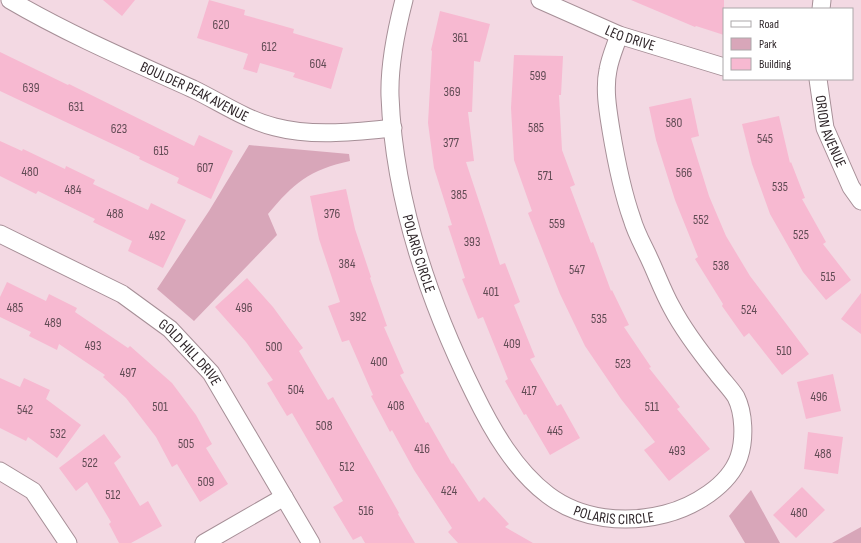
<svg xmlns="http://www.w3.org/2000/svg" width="861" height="543" font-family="'Sofia Sans Condensed',sans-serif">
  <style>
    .green { fill: #d8a6b9 }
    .building { fill: #f7b9d1 }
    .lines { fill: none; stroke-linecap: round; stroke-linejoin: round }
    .street-casing { stroke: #a68f97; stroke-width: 19 }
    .street { stroke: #fff; stroke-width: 17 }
    .labels { text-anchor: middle; stroke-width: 4; stroke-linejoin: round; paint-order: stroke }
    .number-label { font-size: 13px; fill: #614b54 }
    .street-label { font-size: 15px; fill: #2f262a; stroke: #fff }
  </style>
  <rect width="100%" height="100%" fill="#f3d9e3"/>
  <!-- green -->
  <path class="green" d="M249 145 349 154 350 161C309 170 294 183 268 214L277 235 194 321 157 289 209 211Z
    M751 490 780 543H745L729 516Z
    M861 527V543H832Z"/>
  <!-- building -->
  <path class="building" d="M103 0H135L122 16Z
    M209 0 245 10 244 15 294 29 293 33 343 48 331 89 293 77 295 73 260 63 257 73 243 69 248 54 197 38Z
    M631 0H724V35L696 26 695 27Z
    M440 11 490 24 480 62 474 61 472 112H468L474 161 466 162 500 265 505 263 520 302 514 305 535 357 530 359 557 406 561 404 580 438 550 455 526 414 524 415 505 381 508 379 483 317 478 319 462 279 465 278 448 226 452 225 434 168 428 123 432 51 431 50Z
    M0 52 68 85 69 84 194 146 199 135 233 151 211 199 177 183 179 178 139 159 140 157 0 91Z
    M514 55 563 56 561 95H559L562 150 575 185 570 187 591 243 593 242 611 291 612 290 629 325 624 327 651 367 649 368 680 407 677 409 710 449 669 481 644 450 655 442 621 399 585 346 560 294 528 213 532 211 514 160 511 108Z
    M691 98 699 136 691 138 709 196 726 236 750 276 809 354 782 375 749 333 744 337 722 306 723 304 695 259 698 257 675 200 656 140 649 107Z
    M779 116 790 163 791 162 805 198 802 199 826 242 823 244 851 280 826 300 803 272 770 214 752 164 742 124Z
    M0 141 22 151 23 149 65 169 66 166 95 180 93 184 148 210 151 203 186 220 163 268 128 251 132 241 93 222 95 219 38 191 36 194 0 176Z
    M346 189 355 229 371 277 370 278 387 326 384 327 404 373 400 375 426 423 428 422 452 464 453 463 479 502 484 497 509 524 505 527 533 543H458L448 532 452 528 414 470 392 430 390 432 371 396 373 395 349 340 342 342 328 306 340 302 319 239 310 196Z
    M247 278 273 307 303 348 299 351 328 400 333 397 399 513 398 514 415 543H365L361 536 353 540 333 507 343 501 292 413 287 416 267 383 273 380 246 342 215 307Z
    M7 282 46 301 49 294 77 308 75 312 128 348 130 346 172 383 196 415 212 444 206 448 228 484 200 502 177 464 172 467 156 437 126 398 103 377 105 375 59 344 57 350 29 336 31 332 0 317V297Z
    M861 293V334L841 319Z
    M833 374 841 411 806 419 797 382Z
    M0 378 20 387 24 378 50 390 46 399 81 425 57 458 28 437 26 441 0 428Z
    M808 432 843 437 838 474 804 469Z
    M104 434 121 457 114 463 140 506 148 501 162 526 131 543H119L109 524 111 522 87 482 76 491 59 468Z
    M802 487 825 510 796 538 773 515Z"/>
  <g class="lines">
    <!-- street casing -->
    <g class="street-casing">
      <g id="street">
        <path id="s1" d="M10 0C68 34 131 61 193 89 220 102 246 120 275 127 313 137 354 132 393 128"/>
        <path id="s2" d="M404 0C396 31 389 64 390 96 394 199 429 302 474 393 492 430 515 470 548 495 581 520 626 524 665 514 693 507 729 486 739 457 745 439 744 413 736 397 731 389 723 381 717 373 701 353 684 331 672 308 663 292 657 275 649 258 643 245 636 233 632 219 622 191 616 160 611 130 608 111 604 89 608 70 610 58 615 47 619 35"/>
        <path id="s3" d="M540 0 619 35 724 67"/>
        <path d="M821 9 822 0"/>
        <path id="s4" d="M818 79 825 128 851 187 861 201"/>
        <path id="s5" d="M0 234 122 294 170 329 211 373 311 543"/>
        <path d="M0 471 33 491 68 543"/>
        <path d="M204 543 284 497"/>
      </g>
    </g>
    <!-- street -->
    <use href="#street" class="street"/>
  </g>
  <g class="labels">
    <!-- number labels -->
    <g class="number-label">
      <text x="221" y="29">620</text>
      <text x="460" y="42">361</text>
      <text x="269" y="51">612</text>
      <text x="318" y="68">604</text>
      <text x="538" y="80">599</text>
      <text x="31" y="92">639</text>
      <text x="452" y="96">369</text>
      <text x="76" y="111">631</text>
      <text x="674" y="127">580</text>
      <text x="536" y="132">585</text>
      <text x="119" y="133">623</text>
      <text x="765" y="143">545</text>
      <text x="451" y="147">377</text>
      <text x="161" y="155">615</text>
      <text x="205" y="172">607</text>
      <text x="30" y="176">480</text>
      <text x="684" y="177">566</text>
      <text x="545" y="180">571</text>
      <text x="780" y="191">535</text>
      <text x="73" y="194">484</text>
      <text x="459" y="199">385</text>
      <text x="115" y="218">488</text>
      <text x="332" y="218">376</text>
      <text x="701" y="224">552</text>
      <text x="557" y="228">559</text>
      <text x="801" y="239">525</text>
      <text x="157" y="240">492</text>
      <text x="472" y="246">393</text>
      <text x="347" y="268">384</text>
      <text x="721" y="270">538</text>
      <text x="577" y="274">547</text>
      <text x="828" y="281">515</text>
      <text x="491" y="296">401</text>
      <text x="15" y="312">485</text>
      <text x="244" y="312">496</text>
      <text x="749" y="314">524</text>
      <text x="358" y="321">392</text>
      <text x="599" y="323">535</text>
      <text x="53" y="327">489</text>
      <text x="512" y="348">409</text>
      <text x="93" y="350">493</text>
      <text x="274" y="351">500</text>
      <text x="784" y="355">510</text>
      <text x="379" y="366">400</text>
      <text x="623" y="368">523</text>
      <text x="128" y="377">497</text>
      <text x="296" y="394">504</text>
      <text x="529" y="395">417</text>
      <text x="819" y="401">496</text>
      <text x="396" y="410">408</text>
      <text x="160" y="411">501</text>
      <text x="652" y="411">511</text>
      <text x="25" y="414">542</text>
      <text x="324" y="430">508</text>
      <text x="555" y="435">445</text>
      <text x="58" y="438">532</text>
      <text x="186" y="448">505</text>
      <text x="422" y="453">416</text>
      <text x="677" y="455">493</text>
      <text x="823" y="458">488</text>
      <text x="90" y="467">522</text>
      <text x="347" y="471">512</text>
      <text x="206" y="486">509</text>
      <text x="449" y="495">424</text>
      <text x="113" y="499">512</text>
      <text x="366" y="515">516</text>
      <text x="799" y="517">480</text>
    </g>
    <!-- street labels -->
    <g class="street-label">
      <text dy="5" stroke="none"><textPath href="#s3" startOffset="98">LEO DRIVE</textPath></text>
      <text dy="5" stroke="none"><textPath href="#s1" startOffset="206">BOULDER PEAK AVENUE</textPath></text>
      <text dy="5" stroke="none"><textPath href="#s4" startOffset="54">ORION AVENUE</textPath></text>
      <text dy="5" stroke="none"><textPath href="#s2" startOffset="258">POLARIS CIRCLE</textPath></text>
      <text dy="5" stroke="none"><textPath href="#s5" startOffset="226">GOLD HILL DRIVE</textPath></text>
      <text dy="5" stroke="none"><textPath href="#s2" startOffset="606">POLARIS CIRCLE</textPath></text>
    </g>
  </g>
  <!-- legend -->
  <rect x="723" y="8" width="130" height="72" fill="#ffffff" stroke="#aca8aa"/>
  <rect x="731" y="21" width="20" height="6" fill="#ffffff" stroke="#aca8aa"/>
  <text x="759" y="28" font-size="12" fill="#2f262a">Road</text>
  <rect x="731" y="38" width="20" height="12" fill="#d8a6b9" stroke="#aca8aa"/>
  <text x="759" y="48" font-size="12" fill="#2f262a">Park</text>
  <rect x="731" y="58" width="20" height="12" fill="#f7b9d1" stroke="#aca8aa"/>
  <text x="759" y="68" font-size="12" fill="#2f262a">Building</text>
</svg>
